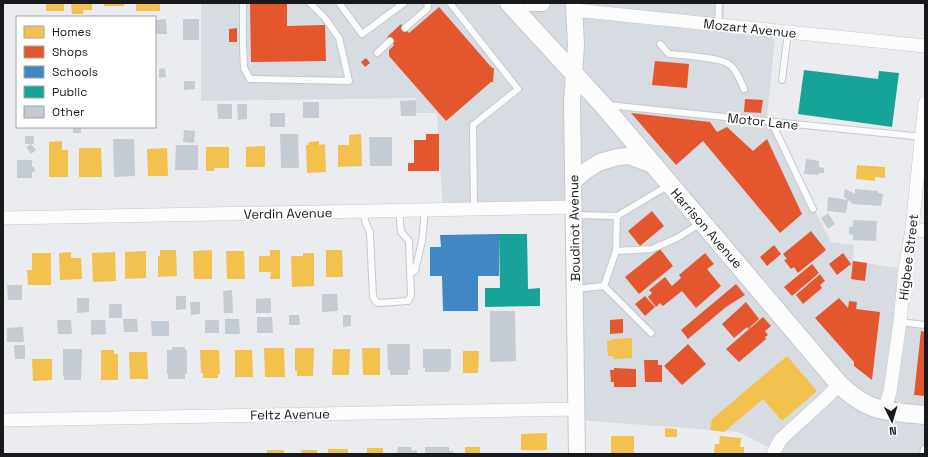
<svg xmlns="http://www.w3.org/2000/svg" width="928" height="457" font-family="'Space Grotesk',sans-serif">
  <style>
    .built { fill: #d7dce2 }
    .homes { fill: #f2c14e }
    .shops { fill: #e4572e }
    .schools { fill: #3f88c5 }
    .public { fill: #17a398 }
    .building { fill: #c5cbd2 }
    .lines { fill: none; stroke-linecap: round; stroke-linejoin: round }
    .service-casing { stroke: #c6c8ca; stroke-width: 8 }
    .minor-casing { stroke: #c6c8ca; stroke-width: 14 }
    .tertiary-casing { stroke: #c6c8ca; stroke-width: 18 }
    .secondary-casing { stroke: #c6c8ca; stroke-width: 20 }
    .service { stroke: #fcfcfd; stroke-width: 6 }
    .minor { stroke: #fcfcfd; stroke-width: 13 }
    .tertiary { stroke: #fcfcfd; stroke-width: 16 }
    .secondary { stroke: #fcfcfd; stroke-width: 18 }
    .labels { text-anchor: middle; stroke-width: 4; stroke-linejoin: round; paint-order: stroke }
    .street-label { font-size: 13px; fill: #18191a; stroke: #fff }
  </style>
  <rect width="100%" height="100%" fill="#eaecef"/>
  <!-- built -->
  <path class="built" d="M201 3H724V25L776 30 767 116 831 242 854 245 853 261 905 269 900 322 925 325V454H773L774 450 739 432 577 420 574 207 443 210 437 113H416V98L201 101Z"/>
  <!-- homes -->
  <path class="homes" d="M46 3H64V11H46Z
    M71 3H92V10H83V14H72Z
    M104 3H124V6H104Z
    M136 3H160V11H136Z
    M361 134 362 166 338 167V145H349V135Z
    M62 141V150H68V177H49V142Z
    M319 141V145L325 144 326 172 307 173 306 145H308L309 142Z
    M265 146V167H246V147Z
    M206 147H229V168H214V171H206Z
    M79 148H101L102 177H79Z
    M167 148 168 176H148L147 149Z
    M857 165 885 167V178L875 177V181L856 179Z
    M160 250H176L177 276 158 277V256H160Z
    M212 250V279H194L193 251Z
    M270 250H280V279H270L271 272H259V256H270Z
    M326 250H342L343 277H326Z
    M146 251V278L125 279V252Z
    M226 251H244L245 279H227Z
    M71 252V258H81L82 279 60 280 59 253Z
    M115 252 116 281 93 282 92 253Z
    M32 253H51V285H28L27 270H32Z
    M303 253H314V286L292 287 291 256H303Z
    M632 338V358L613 359V356H608L607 341 612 340V339Z
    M264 348H284L285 377H265Z
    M295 348H314L313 376H297V371H295Z
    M362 348H380V375H363Z
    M333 349H350L349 375H332Z
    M101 350H114V354H118V380H101Z
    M200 350H219L220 374H218V378H203V373H201Z
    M235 350H252L253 377H235Z
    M463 351H479L478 373H463Z
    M129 352H147L148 379H130Z
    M787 356 817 391 782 421 763 399 724 432 710 430 712 419Z
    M32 359H52V380L33 381Z
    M665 428 677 429V437H665Z
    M547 433V450H521V434Z
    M611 436H634V453H611Z
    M720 436 741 438 740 447H744V454H714L715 444H719Z
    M465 447H480V454H465Z
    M367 448H383V454H367Z
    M328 449H348V454H328Z
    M267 450H284V454H267Z
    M301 450H317V454H302Z"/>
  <!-- shops -->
  <path class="shops" d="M250 3H287V26L325 25 326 61 251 62Z
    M439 7 492 68H494L493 82H491L446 121 389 56V50L394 45 387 37 401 24 409 33Z
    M237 28V42H229V29Z
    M366 58 370 63 365 67 361 62Z
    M655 61 689 64 687 88 652 85Z
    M745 99 763 100 761 113 744 112Z
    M631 113 710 122 717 132 727 127 753 151 767 139 802 214 780 233 703 141 676 165Z
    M426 134H439V171H408V163H414V140H426Z
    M652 211 664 226 640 246 628 231Z
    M811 231 826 250 798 273 794 267 791 269 784 260 787 259 783 254Z
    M774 245 781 254 767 266 760 257Z
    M660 249 673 266 639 294 625 277Z
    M705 253 714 264 707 269 721 286 696 308 682 291 663 306 660 303 656 307 648 297 652 293 649 290 665 277 672 286 681 278 679 275Z
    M843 253 851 264 837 275 829 264Z
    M853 261 867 263 865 281 851 279Z
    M812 264 819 273 792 296 784 287Z
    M820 274 825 281 820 285 822 288 803 304 796 295Z
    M736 284 745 295 726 307 688 339 681 330Z
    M645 296 655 307 645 316 635 304Z
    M839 298 848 308 849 301 857 302 856 309 880 312 872 380 854 366V362L815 318Z
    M746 302 759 319 748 329 747 327 734 338 722 324Z
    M763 317 771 326 765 331 768 335 765 337 766 339 739 362 726 349Z
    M623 319V333L610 334V320Z
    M921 331 925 332V396L914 395Z
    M688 344 706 364 682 385 664 366Z
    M644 360H658V365H662V382H645Z
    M614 368 636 369V387H614V382H611L610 370H614Z"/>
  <!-- schools -->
  <path class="schools" d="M499 234V276H478V311H443L442 276H430V247H441L440 235Z"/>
  <!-- public -->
  <path class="public" d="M804 70 878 79 879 71 899 73 892 127 798 114Z
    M499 234H527L528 289 540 288V306L485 307V288H500Z"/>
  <!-- building -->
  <path class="building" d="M166 19 167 34H155V20Z
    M183 19H199V40H183Z
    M165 68 166 77 159 78V69Z
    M184 81H195V89L184 90Z
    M416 100V116H401L400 101Z
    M303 102H319V118H303Z
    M217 104H232V119H218Z
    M237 104H247V119L238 120Z
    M270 113H285V127H270Z
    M73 127H81V133H73Z
    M184 130 195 131 194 143 183 142Z
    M280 134H298L299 168H281Z
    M25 136H34V144H25Z
    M369 137H392V166H370Z
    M113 139H134L135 176 114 177Z
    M31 144 36 150 31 154 26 147Z
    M176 145H198V170H175Z
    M806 159 819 161V167L824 168V173H819V175L804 174Z
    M17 160H32V167H34L35 172H32V178H17Z
    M845 189 855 194V189L878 191V193L883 194 881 206 853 204 844 197Z
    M828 197 848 200 846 213 827 211Z
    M828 213 835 224 828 229 821 218Z
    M854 220 877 221 876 241 853 240V235L849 234V227H852Z
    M7 285H22V300H8Z
    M232 290 233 313H224L223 291Z
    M322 294H337L338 311 322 312Z
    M176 296H186V309L176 310Z
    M77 298H89V312L77 313Z
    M271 298V313H256V299Z
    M190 302H200V314L191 315Z
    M109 304H122V318H109Z
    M490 311H515L516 361 490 362Z
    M289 315H299L300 325H289Z
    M343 315H351V326L343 327Z
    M257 317H272L273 333H257Z
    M123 319H137L138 332H124Z
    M225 319H239L240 334H225Z
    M57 320H71L72 334H58Z
    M91 320H105L106 334 91 335Z
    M205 320H219V333H205Z
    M151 321H169V336H152Z
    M23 327 24 342H7V328Z
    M387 344H410V370H408V375H390V370H388Z
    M14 345H25V359H15Z
    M172 347H185V350H187V374H185V379H168V374H167V350H172Z
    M63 349H82L81 380H64V376H63Z
    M423 349H451V369H449V372H425V368H423Z
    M398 447H411L412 451 417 450V454H397Z
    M425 447H449V451H453V454H425Z"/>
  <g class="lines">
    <!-- service casing -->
    <g class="service-casing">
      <path id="service" d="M243 3V45L244 68 250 79 349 81 339 38 325 18 310 3
        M339 3 362 34 404 3
        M450 3 518 89 473 125 474 209
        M718 25 719 3
        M405 28 427 9 428 3
        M660 44 669 54C681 55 718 58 727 63 736 68 740 80 744 89
        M377 53 390 41
        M782 80 788 32
        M607 105 923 137
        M771 121 813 209
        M364 211 365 221 370 233 373 297 377 303 408 301 411 296 409 241 401 232 399 210
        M575 215 617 216 616 251 604 286
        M617 216 669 185
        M616 251 652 249 677 238 701 223
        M411 272 415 271 422 241 425 210
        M575 289 604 286 651 333
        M900 322 925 325
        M923 454 924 449"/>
    </g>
    <!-- minor casing -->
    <g class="minor-casing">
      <path id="minor" d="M574 10 925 46
        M3 218 574 207
        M912 229 925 231
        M884 411 890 392 900 322 905 269 912 229 925 103
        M3 420 577 409
        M773 454 780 440 828 396 839 384"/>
    </g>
    <!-- tertiary casing -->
    <g class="tertiary-casing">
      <path id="tertiary" d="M531 3H542
        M574 3 576 45 572 102 577 454
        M574 181 587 170 600 162 618 157 629 156 653 165"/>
    </g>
    <!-- secondary casing -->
    <g class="secondary-casing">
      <path id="secondary" d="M509 3 602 104 839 384C869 413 886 411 925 415"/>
    </g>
    <!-- service -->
    <use href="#service" class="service"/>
    <!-- minor -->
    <use href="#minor" class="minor"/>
    <!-- tertiary -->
    <use href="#tertiary" class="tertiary"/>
    <!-- secondary -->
    <use href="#secondary" class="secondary"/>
  </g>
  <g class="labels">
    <!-- street labels -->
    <g class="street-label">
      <text transform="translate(750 28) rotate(6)" y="5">Mozart Avenue</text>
      <text transform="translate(763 121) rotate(6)" y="5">Motor Lane</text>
      <text transform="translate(288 213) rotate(-1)" y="5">Verdin Avenue</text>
      <text transform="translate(574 228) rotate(-91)" y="5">Boudinot Avenue</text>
      <text transform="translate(707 228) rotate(49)" y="5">Harrison Avenue</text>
      <text transform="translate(908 257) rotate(-83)" y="5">Higbee Street</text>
      <text transform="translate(290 414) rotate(-1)" y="5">Feltz Avenue</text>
    </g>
  </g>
  <!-- border -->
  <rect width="928" height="457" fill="none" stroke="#18191a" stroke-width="8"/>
  <!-- legend -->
  <rect x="16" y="16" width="140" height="112" fill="#ffffff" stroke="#a3a3a3"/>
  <rect x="24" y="26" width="20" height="12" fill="#f2c14e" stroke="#a3a3a3"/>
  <text x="52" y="36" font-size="12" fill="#18191a">Homes</text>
  <rect x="24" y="46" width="20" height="12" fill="#e4572e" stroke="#a3a3a3"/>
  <text x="52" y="56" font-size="12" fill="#18191a">Shops</text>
  <rect x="24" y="66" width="20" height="12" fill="#3f88c5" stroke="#a3a3a3"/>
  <text x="52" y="76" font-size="12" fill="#18191a">Schools</text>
  <rect x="24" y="86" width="20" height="12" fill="#17a398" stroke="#a3a3a3"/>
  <text x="52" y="96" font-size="12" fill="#18191a">Public</text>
  <rect x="24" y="106" width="20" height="12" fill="#c5cbd2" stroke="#a3a3a3"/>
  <text x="52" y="116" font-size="12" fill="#18191a">Other</text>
  <!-- north arrow -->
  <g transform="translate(892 421) rotate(175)" stroke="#ffffff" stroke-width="3" paint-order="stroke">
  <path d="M0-3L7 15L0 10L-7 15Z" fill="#18191a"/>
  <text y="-6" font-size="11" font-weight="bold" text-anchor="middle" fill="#18191a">N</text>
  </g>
</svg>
